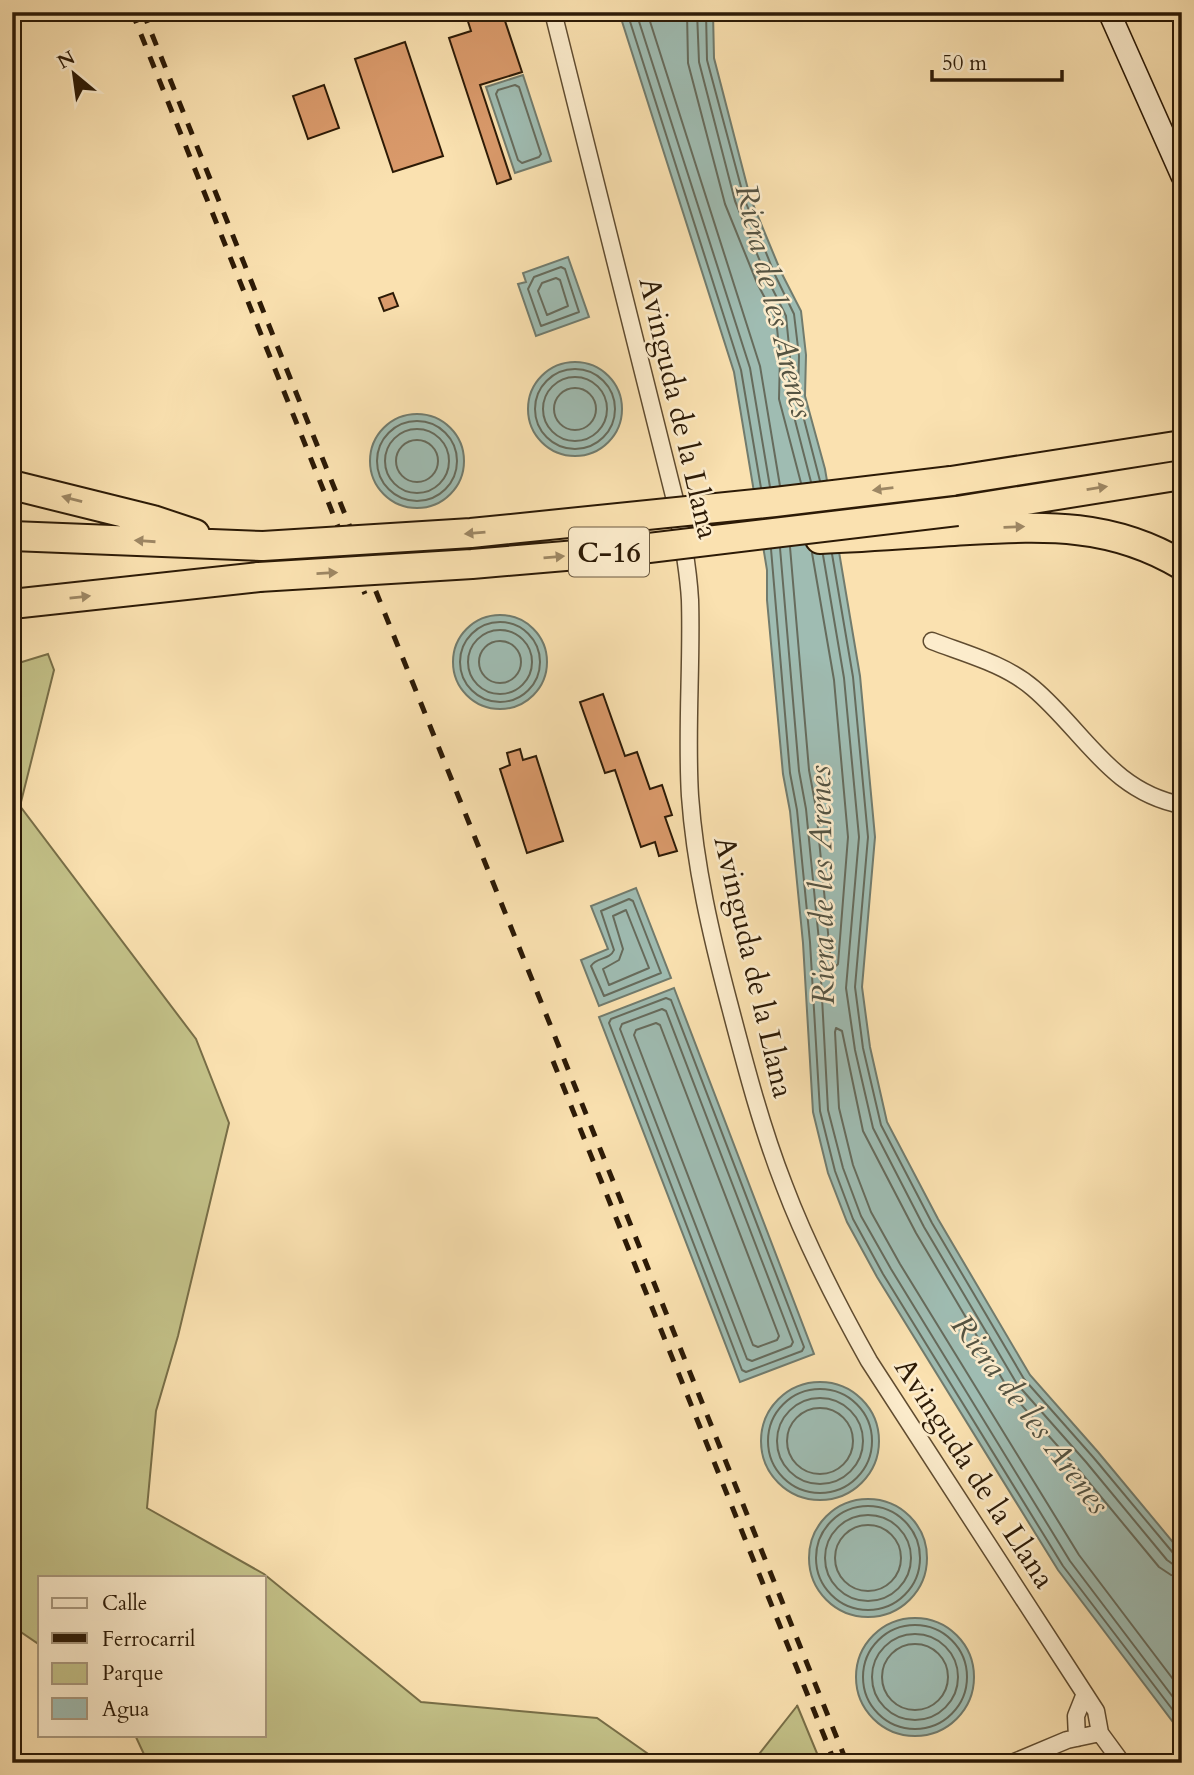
<svg xmlns="http://www.w3.org/2000/svg" width="1194" height="1775" font-family="Cardo,serif">
  <style>
    .green { fill: #c3c188; stroke: #786e47; stroke-width: 2 }
    .water { fill: #9fbcb2; stroke: #717b6d; stroke-width: 2 }
    .lines { fill: none; stroke-linecap: round; stroke-linejoin: round }
    .shore { stroke: #666b5c; stroke-width: 2 }
    .building { fill: #da9a6b; stroke: #2c1a06; stroke-width: 2 }
    .minor-casing { stroke: #604c30; stroke-width: 19 }
    .secondary-casing { stroke: #2c1a06; stroke-width: 24 }
    .motorway-casing { stroke: #2c1a06; stroke-width: 32 }
    .minor { stroke: #fceccc; stroke-width: 16 }
    .secondary { stroke: #fceccc; stroke-width: 21 }
    .motorway { stroke: #fae1b0; stroke-width: 28 }
    .rail { stroke: #2c1a06; stroke-width: 5; stroke-dasharray: 12 12; stroke-linecap: butt }
    .motorway-bridge-casing { stroke: #2c1a06; stroke-width: 32; stroke-linecap: butt }
    .motorway-bridge { stroke: #fae1b0; stroke-width: 28 }
    .oneway { fill: #9d8764 }
    .labels { text-anchor: middle; stroke-width: 5; stroke-linejoin: round; paint-order: stroke }
    .shield { fill: #fceccc; stroke: #6a5941; stroke-width: 2 }
    .shield-label { font-size: 28px; font-weight: bold; fill: #2c1a06 }
    .street-label { font-size: 30px; fill: #2c1a06; stroke: #fceccc }
    .water-label { font-size: 32px; font-style: italic; fill: #545342; stroke: #fceccc }
  </style>
  <rect width="100%" height="100%" fill="#fae1b0"/>
  <filter id="stains"><feTurbulence type="fractalNoise" baseFrequency=".00286" numOctaves="4"/><feColorMatrix values="0 0 0 0 .2 0 0 0 0 .09 0 0 0 0 .02 0 0 0 .5 -.17"/></filter>
  <radialGradient id="worn" r=".72"><stop offset=".6" stop-color="#630" stop-opacity="0"/><stop offset="1" stop-color="#630" stop-opacity=".3"/></radialGradient>
  <!-- green -->
  <path class="green" d="M48 654 54 670 20 806 196 1039 229 1123 178 1336 156 1411 147 1508 264 1574 421 1702 597 1718 661 1763H148L135 1735H264V1577H40V1645L12 1626V665Z
    M797 1705 821 1763H752L797 1706Z"/>
  <!-- water -->
  <path class="water" d="M619 12H713L714 58 750 197 781 272 801 311 806 355 805 396 825 469 860 676 875 837 862 987 870 1047 887 1122 938 1219 1030 1375 1098 1452 1182 1553V1734L1058 1570 877 1277 847 1222 828 1173 813 1112 803 943 790 811 783 774 767 600V570L734 372Z
    M523 75 551 161 515 173 486 87Z
    M568 257 589 317 536 336 518 284 526 282 523 273Z
    M528 409a47 47 0 1 1 94 0a47 47 0 1 1-94 0Z
    M370 461a47 47 0 1 1 94 0a47 47 0 1 1-94 0Z
    M453 662a47 47 0 1 1 94 0a47 47 0 1 1-94 0Z
    M636 888 671 978 599 1006 581 960 608 949 591 906Z
    M674 988 814 1354 740 1382 599 1017Z
    M761 1441a59 59 0 1 1 118 0a59 59 0 1 1-118 0Z
    M809 1558a59 59 0 1 1 118 0a59 59 0 1 1-118 0Z
    M856 1677a59 59 0 1 1 118 0a59 59 0 1 1-118 0Z"/>
  <g class="lines">
    <!-- shore -->
    <path class="shore" d="M627 12 741 370 761 488
      M636 12 750 368 770 487
      M647 12 760 366 780 486
      M687 12 688 63 725 204 757 283 776 319 780 356 779 399 801 483
      M697 12 699 62 735 201 767 278 786 316 790 356 789 397 811 482
      M706 12 707 60 744 198 775 275 794 314 799 356 798 396 820 481
      M515 85 519 87 541 154 539 157 522 163 518 160 496 94 498 90Z
      M561 267 565 269 579 312 541 326 528 289 534 277Z
      M556 278 560 280 568 306 547 315 538 291 542 283Z
      M535 409a40 40 0 1 1 80 0a40 40 0 1 1-80 0Z
      M543 409a32 32 0 1 1 64 0a32 32 0 1 1-64 0Z
      M554 409a21 21 0 1 1 42 0a21 21 0 1 1-42 0Z
      M377 461a40 40 0 1 1 80 0a40 40 0 1 1-80 0Z
      M385 461a32 32 0 1 1 64 0a32 32 0 1 1-64 0Z
      M396 461a21 21 0 1 1 42 0a21 21 0 1 1-42 0Z
      M790 547 809 770 816 808 831 964 835 967 838 964 848 837 834 680 812 553
      M780 548 799 771 806 809 819 941 828 1110 843 1168 861 1216 891 1269 1070 1561 1182 1709
      M771 549 790 773 797 810 810 942 820 1111 835 1171 853 1219 883 1274 1063 1566 1182 1722
      M832 554 853 677 868 837 855 987 863 1048 881 1125 932 1223 1024 1379 1093 1457 1174 1554 1182 1557
      M823 555 844 678 859 837 846 988 855 1050 873 1128 924 1227 1017 1384 1086 1462 1167 1560 1174 1565 1182 1566
      M460 662a40 40 0 1 1 80 0a40 40 0 1 1-80 0Z
      M468 662a32 32 0 1 1 64 0a32 32 0 1 1-64 0Z
      M479 662a21 21 0 1 1 42 0a21 21 0 1 1-42 0Z
      M629 899 633 901 661 973 604 996 591 966C596 957 610 960 614 950L601 911Z
      M626 910 649 968 609 985 603 969 619 960 623 949 613 916Z
      M666 998 671 1000 804 1347 802 1351 746 1372 742 1370 609 1023 611 1019Z
      M662 1009 666 1011 793 1342 791 1346 752 1361 747 1359 620 1029 622 1024Z
      M656 1023 660 1025 779 1336 777 1340 758 1347 753 1345 634 1035 636 1030Z
      M768 1441a52 52 0 1 1 104 0a52 52 0 1 1-104 0Z
      M777 1441a43 43 0 1 1 86 0a43 43 0 1 1-86 0Z
      M787 1441a33 33 0 1 1 66 0a33 33 0 1 1-66 0Z
      M816 1558a52 52 0 1 1 104 0a52 52 0 1 1-104 0Z
      M825 1558a43 43 0 1 1 86 0a43 43 0 1 1-86 0Z
      M835 1558a33 33 0 1 1 66 0a33 33 0 1 1-66 0Z
      M1182 1576 1171 1575 1159 1567 1078 1469 1010 1392 916 1233 863 1131 842 1031 836 1028 835 1032 839 1108 853 1165 871 1212 900 1264 1079 1555 1182 1691
      M863 1677a52 52 0 1 1 104 0a52 52 0 1 1-104 0Z
      M872 1677a43 43 0 1 1 86 0a43 43 0 1 1-86 0Z
      M882 1677a33 33 0 1 1 66 0a33 33 0 1 1-66 0Z"/>
  </g>
  <!-- building -->
  <path class="building" d="M465 12H502L522 72 480 85 511 179 497 184 449 38 471 31Z
    M405 42 443 156 393 172 355 59Z
    M324 85 339 128 308 139 293 96Z
    M393 293 398 306 384 311 379 298Z
    M603 694 625 756 637 752 650 789 662 785 672 815 665 817 677 851 659 856 655 842 641 847 615 770 605 773 580 702Z
    M520 749 523 760 536 756 563 841 527 853 500 769 510 765 507 753Z"/>
  <g class="lines">
    <!-- minor casing -->
    <g class="minor-casing">
      <path id="minor" d="M553 12 674 496C681 530 688 565 690 600 692 665 686 731 690 796 695 866 711 935 729 1003 745 1064 761 1126 784 1185 807 1246 837 1304 869 1361L1096 1711 1100 1733 1122 1763
        M932 641C966 654 1005 664 1033 688 1084 731 1111 792 1182 805
        M1077 1738 1076 1716 1084 1696
        M1012 1763 1067 1740 1100 1733"/>
    </g>
    <!-- secondary casing -->
    <g class="secondary-casing">
      <path id="secondary" d="M1109 12 1182 176"/>
    </g>
    <!-- motorway casing -->
    <g class="motorway-casing">
      <path id="motorway" d="M951 481 1182 445
        M12 485 153 520 195 534
        M957 511 1182 475
        M12 536 263 546
        M820 539C870 537 919 533 969 530 1047 526 1112 523 1182 565
        M12 604 259 577"/>
    </g>
    <!-- minor -->
    <use href="#minor" class="minor"/>
    <!-- secondary -->
    <use href="#secondary" class="secondary"/>
    <!-- motorway -->
    <use href="#motorway" class="motorway"/>
    <!-- rail -->
    <path class="rail" d="M132 12 365 594
      M143 12 847 1763
      M553 1061 835 1763"/>
    <!-- motorway-bridge casing -->
    <g class="motorway-bridge-casing">
      <path id="motorway-bridge" d="M263 546 471 533 775 502 951 481
        M259 577 472 564 624 551 957 511"/>
    </g>
    <!-- motorway-bridge -->
    <use href="#motorway-bridge" class="motorway-bridge"/>
  </g>
  <!-- one-way arrows -->
  <defs><path id="oneway-solid" d="M-6-.8H1V-3.2L6.5 0L1 3.2V.8H-6Z" transform="scale(1.75)"/></defs>
  <g class="oneway">
    <use href="#oneway-solid" transform="translate(1097 488) rotate(-9)"/>
    <use href="#oneway-solid" transform="translate(883 489) rotate(173)"/>
    <use href="#oneway-solid" transform="translate(72 499) rotate(-165)"/>
    <use href="#oneway-solid" transform="translate(1014 527) rotate(-2)"/>
    <use href="#oneway-solid" transform="translate(475 533) rotate(175)"/>
    <use href="#oneway-solid" transform="translate(145 541) rotate(-176)"/>
    <use href="#oneway-solid" transform="translate(554 557) rotate(-5)"/>
    <use href="#oneway-solid" transform="translate(327 573) rotate(-3)"/>
    <use href="#oneway-solid" transform="translate(80 597) rotate(-6)"/>
  </g>
  <g class="labels">
    <!-- shield labels -->
    <rect class="shield" x="569" y="527.5" width="80" height="49" rx="5"/>
    <g class="shield-label">
      <text x="609" y="562">C-16</text>
    </g>
    <!-- street labels -->
    <g class="street-label">
      <text transform="translate(679 408) rotate(77)" y="10">Avinguda de la Llana</text>
      <text transform="translate(754 967) rotate(77)" y="10">Avinguda de la Llana</text>
      <text transform="translate(975 1473) rotate(57)" y="10">Avinguda de la Llana</text>
    </g>
    <!-- water labels -->
    <g class="water-label">
      <text transform="translate(775 301) rotate(76)" y="11">Riera de les Arenes</text>
      <text transform="translate(821 885) rotate(-91)" y="11">Riera de les Arenes</text>
      <text transform="translate(1031 1414) rotate(53)" y="11">Riera de les Arenes</text>
    </g>
  </g>
  <!-- margin -->
  <rect width="1194" height="1775" fill="none" stroke="#fae1b0" stroke-width="42"/>
  <rect x="14" y="14" width="1166" height="1747" fill="none" stroke="#2c1a06" stroke-width="3.5"/>
  <rect x="21" y="21" width="1152" height="1733" fill="none" stroke="#2c1a06" stroke-width="2"/>
  <!-- legend -->
  <rect x="38" y="1576" width="228" height="161" fill="#fceccc" stroke="#a9987d" stroke-width="2"/>
  <rect x="52" y="1598" width="35" height="10" fill="#fceccc" stroke="#a9987d" stroke-width="2"/>
  <text x="102" y="1610" font-size="21" fill="#2c1a06">Calle</text>
  <rect x="52" y="1633" width="35" height="10" fill="#2c1a06" stroke="#a9987d" stroke-width="2"/>
  <text x="102" y="1646" font-size="21" fill="#2c1a06">Ferrocarril</text>
  <rect x="52" y="1663" width="35" height="21" fill="#c3c188" stroke="#a9987d" stroke-width="2"/>
  <text x="102" y="1680" font-size="21" fill="#2c1a06">Parque</text>
  <rect x="52" y="1698" width="35" height="21" fill="#9fbcb2" stroke="#a9987d" stroke-width="2"/>
  <text x="102" y="1716" font-size="21" fill="#2c1a06">Agua</text>
  <!-- north arrow -->
  <g transform="translate(74 74) rotate(331)" stroke="#fceccc" stroke-width="5" paint-order="stroke">
  <path d="M0-5L12 26L0 18L-12 26Z" fill="#2c1a06"/>
  <text y="-10" font-size="19" font-weight="bold" text-anchor="middle" fill="#2c1a06">N</text>
  </g>
  <!-- scale -->
  <path d="M932 70v10h130v-10" fill="none" stroke="#2c1a06" stroke-width="3.5"/>
  <text x="942" y="70" font-size="21" fill="#2c1a06" stroke="#fceccc" stroke-width="5" paint-order="stroke">50 m</text>
  <rect width="100%" height="100%" filter="url(#stains)"/>
  <rect width="100%" height="100%" fill="url(#worn)"/>
</svg>
